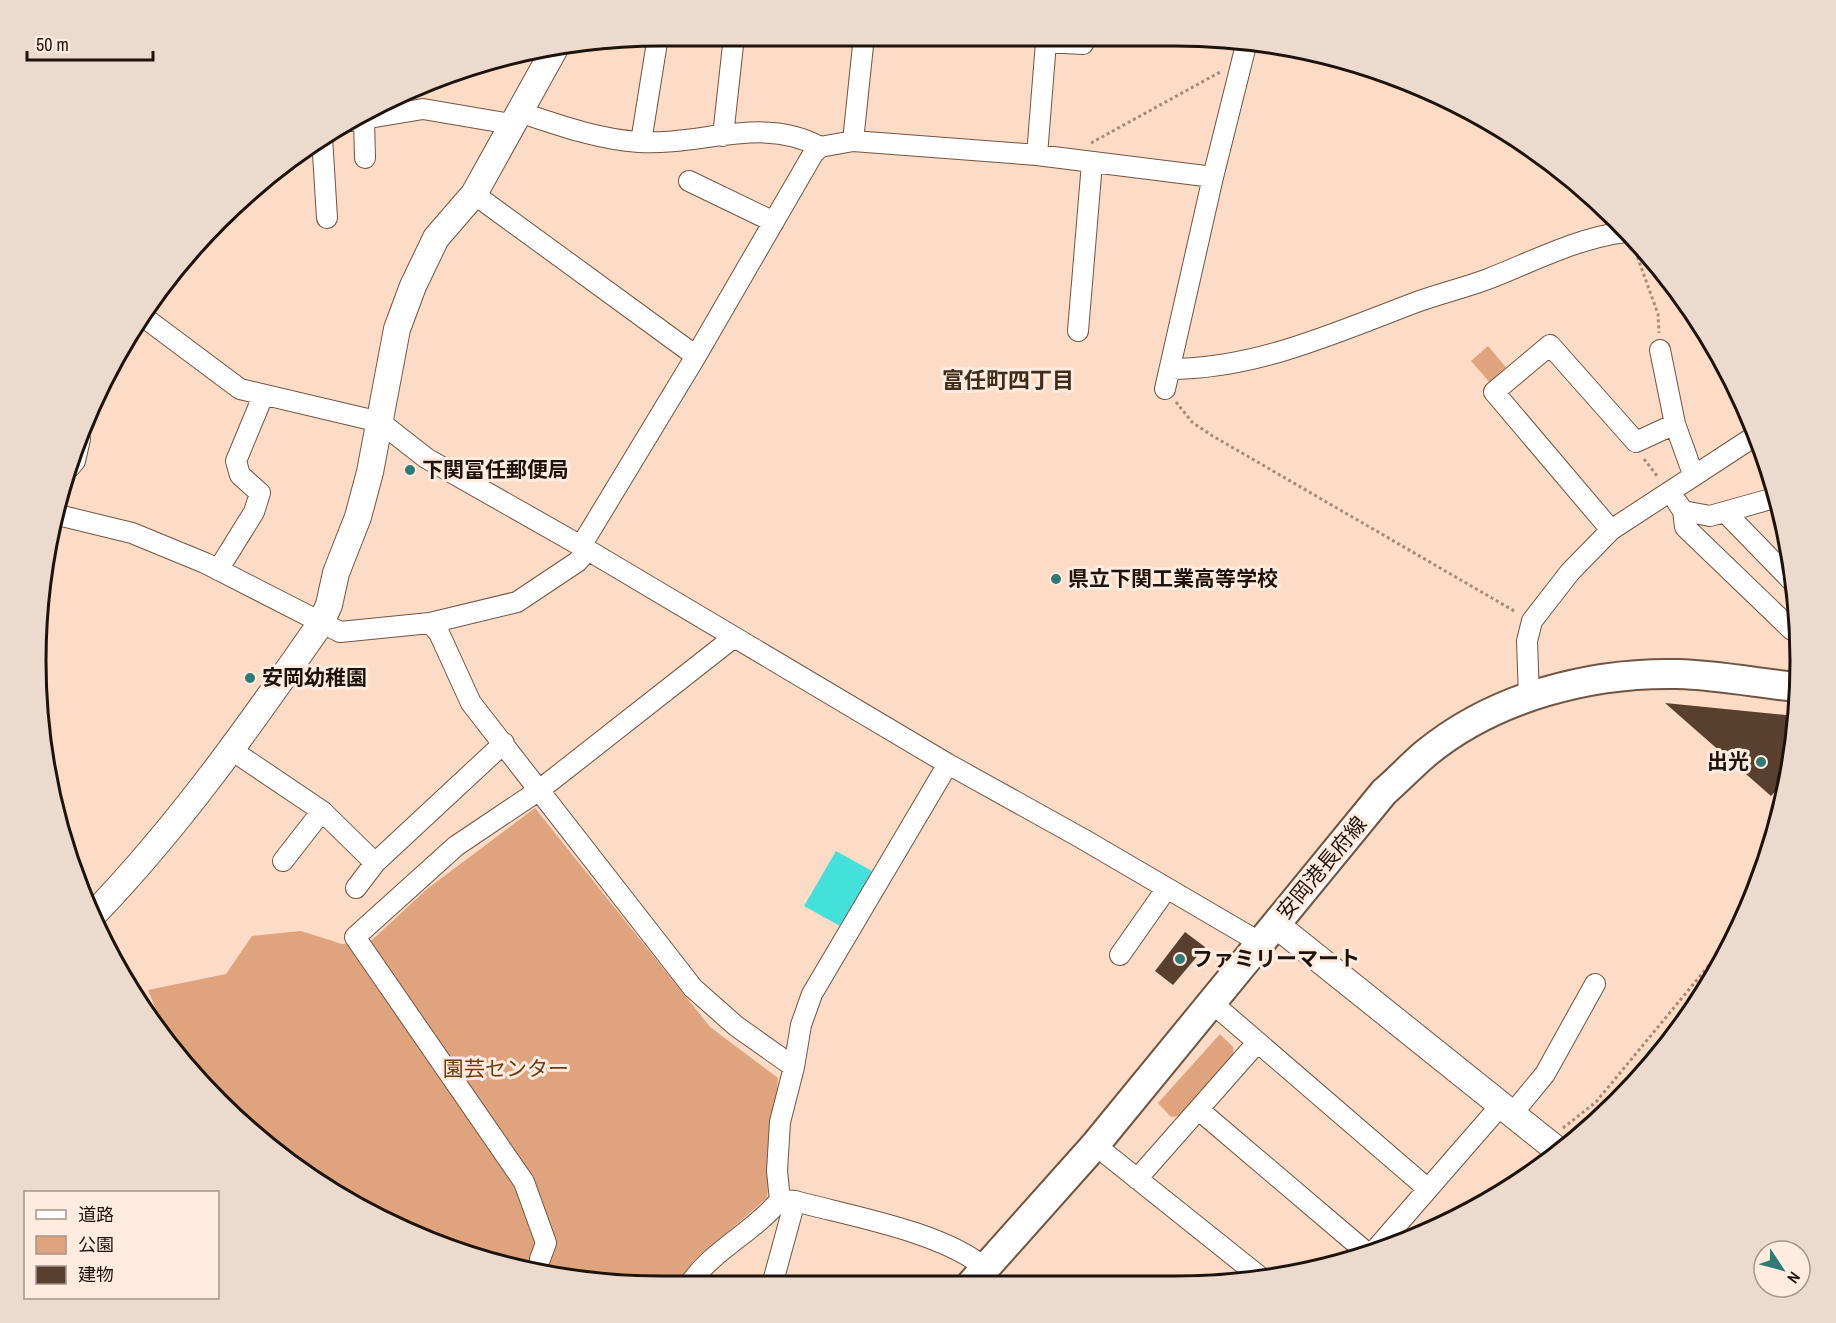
<svg xmlns="http://www.w3.org/2000/svg" width="1836" height="1323" font-family="'Archivo Narrow','Noto Sans JP',sans-serif">
  <style>
    .green { fill: #dfa47e }
    .water { fill: #43e1da }
    .building { fill: #593f2e }
    .lines { fill: none; stroke-linecap: round; stroke-linejoin: round }
    .minor-casing { stroke: #705543; stroke-width: 22 }
    .tertiary-casing { stroke: #705543; stroke-width: 28 }
    .secondary-casing { stroke: #705543; stroke-width: 32 }
    .path { stroke: #a48c7d; stroke-width: 3; stroke-dasharray: 3 3; stroke-linecap: butt }
    .minor { stroke: #fff; stroke-width: 20 }
    .tertiary { stroke: #fff; stroke-width: 26 }
    .secondary { stroke: #fff; stroke-width: 28 }
    .poi-dot { fill: #307975; stroke: #ffebdf; stroke-width: 2 }
    .labels { text-anchor: middle; stroke-width: 6; stroke-linejoin: round; paint-order: stroke }
    .poi-label { font-size: 21px; font-weight: bold; fill: #1e130c; stroke: #ffebdf; text-anchor: start }
    .street-label { font-size: 21px; fill: #1e130c; stroke: #ffebdf }
    .park-label { font-size: 21px; fill: #713a0d; stroke: #ffebdf }
    .neighbourhood-label { font-size: 22px; font-weight: bold; fill: #432b1a; stroke: #ffebdf }
    .rim { fill: none; stroke: #1e130c; stroke-width: 3 }
  </style>
  <rect width="100%" height="100%" fill="#fcdbc7"/>
  <!-- green -->
  <path class="green" d="M1488 346 1509 371 1492 385 1471 361Z
    M535 808 710 1027 778 1078 767 1198 693 1262 678 1285 620 1286 499 1266 385 1222 249 1132 172 1049 148 990 226 974 252 936 301 931 342 944 372 940 427 889Z
    M1220 1034 1233 1047 1234 1057 1180 1116 1171 1117 1158 1103Z"/>
  <!-- water -->
  <path class="water" d="M836 851 872 871 840 926 804 906Z
    M1722 962 1716 974 1645 1074 1578 1136Z"/>
  <!-- building -->
  <path class="building" d="M1665 703 1796 716 1795 743 1786 780 1771 796Z
    M1185 932 1205 947 1173 985 1155 971Z"/>
  <g class="lines">
    <!-- minor casing -->
    <g class="minor-casing">
      <path id="minor" d="M519 112C559 125 596 139 639 142 700 146 764 115 820 147
        M364 119 365 158
        M351 121 423 109 511 124
        M723 136 734 36
        M322 137 327 218
        M853 141 864 36
        M641 142 658 36
        M1037 155 1046 42 1083 44
        M689 181 774 222
        M474 194 696 356
        M145 318 240 389 380 422 426 458 581 546 948 764 1083 839 1259 942
        M1078 331 1092 163
        M1660 350 1675 424 1693 474
        M1170 369C1256 369 1335 333 1414 303 1438 294 1464 288 1488 279 1532 262 1577 238 1625 232
        M1165 389 1213 177 1246 45
        M70 467 75 461 80 439
        M1677 502 1683 511 1710 516 1778 497
        M1683 511 1685 527 1792 630 1799 623
        M1725 512 1792 581
        M54 514 132 533 205 563 340 632 430 623 517 602 577 562 588 550
        M1611 530 1494 392 1550 345 1636 442 1675 424
        M581 546 696 356 813 154 820 147 853 141 1037 155 1213 177
        M218 570 254 512 260 493 240 475 236 461 263 396
        M430 623 439 633 471 703 693 988 736 1026 794 1067
        M1529 697 1527 641 1532 621 1570 572 1611 530 1755 436
        M233 751 322 811 375 863
        M283 861 322 811
        M356 888 375 863 504 743
        M1120 955 1167 888
        M1211 1002 1428 1189
        M1199 1110 1366 1252
        M1512 1114 1545 1074 1595 984
        M1095 1145 1264 1280
        M1137 1179 1256 1044
        M795 1201C850 1216 943 1232 985 1268
        M1375 1250 1501 1105
        M540 1259 546 1243 524 1182 355 937 456 846 538 791 733 638
        M689 1285C712 1250 754 1232 780 1200L777 1171 780 1122 794 1067 801 1025 812 994 948 764
        M772 1285 795 1201 782 1200"/>
    </g>
    <!-- tertiary casing -->
    <g class="tertiary-casing">
      <path id="tertiary" d="M92 916C179 826 250 725 321 623L329 605 336 573 358 517 370 472 397 329 413 286 436 238 474 194 554 50
        M1275 924 1561 1153"/>
    </g>
    <!-- secondary casing -->
    <g class="secondary-casing">
      <path id="secondary" d="M972 1283 1095 1145 1384 792C1398 780 1411 766 1425 754 1494 697 1590 672 1678 674 1717 675 1757 683 1796 687"/>
    </g>
    <!-- path -->
    <path class="path" d="M1091 143 1222 71
      M1630 248 1636 253 1658 314 1659 333
      M1176 402 1192 422 1211 435 1516 612
      M1644 459 1658 477
      M1563 1128 1596 1102 1734 935
      M1528 1173 1536 1160"/>
    <!-- minor -->
    <use href="#minor" class="minor"/>
    <!-- tertiary -->
    <use href="#tertiary" class="tertiary"/>
    <!-- secondary -->
    <use href="#secondary" class="secondary"/>
  </g>
  <!-- markers -->
  <g class="poi-dot">
    <circle cx="410" cy="470" r="6"/>
    <circle cx="1056" cy="579" r="6"/>
    <circle cx="250" cy="678" r="6"/>
    <circle cx="1761" cy="762" r="6"/>
    <circle cx="1180" cy="959" r="6"/>
  </g>
  <g class="labels">
    <!-- poi labels -->
    <g class="poi-label">
      <text x="422" y="477">下関冨任郵便局</text>
      <text x="1068" y="586">県立下関工業高等学校</text>
      <text x="262" y="685">安岡幼稚園</text>
      <text x="1749" y="769" text-anchor="end">出光</text>
      <text x="1192" y="966">ファミリーマート</text>
    </g>
    <!-- street labels -->
    <g class="street-label">
      <text transform="translate(1322 868) rotate(-50)" y="7">安岡港長府線</text>
    </g>
    <!-- park labels -->
    <g class="park-label">
      <text x="506" y="1076">園芸センター</text>
    </g>
    <!-- neighbourhood labels -->
    <g class="neighbourhood-label">
      <text x="1008" y="388">富任町四丁目</text>
    </g>
  </g>
  <!-- crop -->
  <path d="M0 0H1836V1323H0ZM661 46H1175A615 615 0 0 1 1790 661V661A615 615 0 0 1 1175 1276H661A615 615 0 0 1 46 661V661A615 615 0 0 1 661 46Z" fill="#eddace" fill-rule="evenodd"/>
  <path class="rim" d="M661 46H1175A615 615 0 0 1 1790 661V661A615 615 0 0 1 1175 1276H661A615 615 0 0 1 46 661V661A615 615 0 0 1 661 46Z"/>
  <!-- legend -->
  <rect x="24" y="1191" width="195" height="108" fill="#ffebdf" stroke="#a5958b" stroke-width="1.5"/>
  <rect x="36" y="1210" width="30" height="9" fill="#ffffff" stroke="#a5958b" stroke-width="1.5"/>
  <text x="78" y="1221" font-size="18" fill="#1e130c">道路</text>
  <rect x="36" y="1236" width="30" height="18" fill="#dfa47e" stroke="#a5958b" stroke-width="1.5"/>
  <text x="78" y="1251" font-size="18" fill="#1e130c">公園</text>
  <rect x="36" y="1266" width="30" height="18" fill="#593f2e" stroke="#a5958b" stroke-width="1.5"/>
  <text x="78" y="1281" font-size="18" fill="#1e130c">建物</text>
  <!-- north arrow -->
  <g transform="translate(1782 1269) rotate(126)"><circle r="28" fill="#ffebdf" stroke="#a5958b" stroke-width="1.5"/>
  <path d="M0-4.5L10 22L0 15L-10 22Z" fill="#307975"/>
  <text y="-9" font-size="16" font-weight="bold" text-anchor="middle" fill="#1e130c">N</text>
  </g>
  <!-- scale -->
  <path d="M27 51v9h126v-9" fill="none" stroke="#1e130c" stroke-width="3"/>
  <text x="36" y="51" font-size="18" fill="#1e130c" stroke="#ffebdf" stroke-width="4.5" paint-order="stroke">50 m</text>
</svg>
